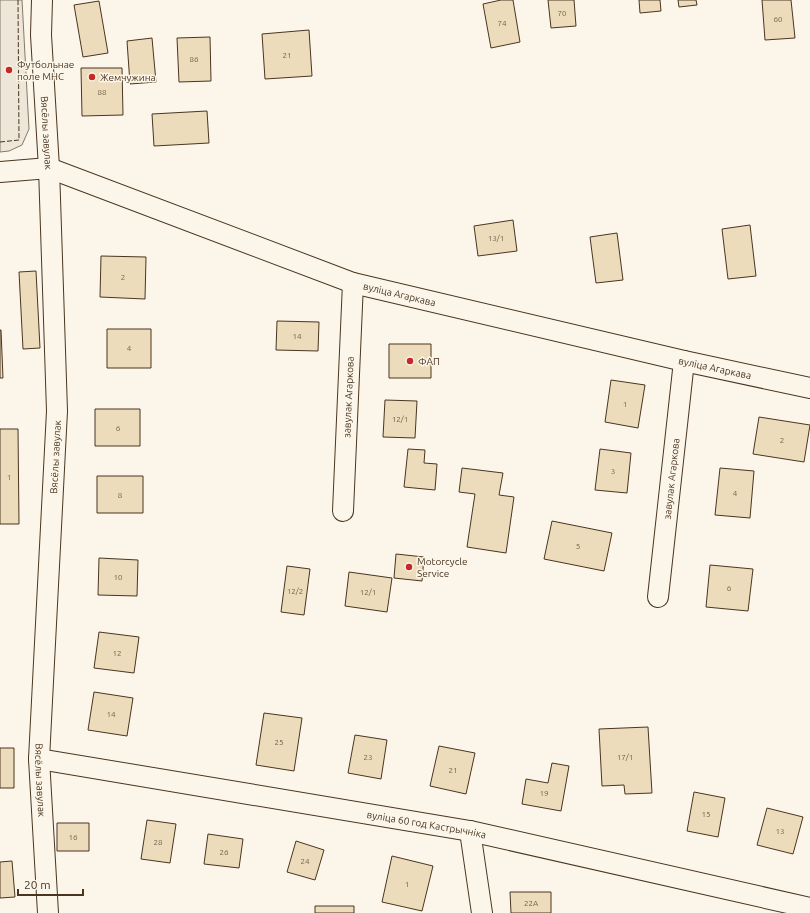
<svg xmlns="http://www.w3.org/2000/svg" width="810" height="913" font-family="Ubuntu,sans-serif">
  <style>
    .green { fill: #ede6d9; stroke: #887966 }
    .building { fill: #ecdcbc; stroke: #4a3520 }
    .lines { fill: none; stroke-linecap: round; stroke-linejoin: round }
    .street-casing { stroke: #4a3520; stroke-width: 22 }
    .street { stroke: #fbf6e9; stroke-width: 20 }
    .fence { stroke: #4a3520; stroke-width: 1; stroke-dasharray: 5 2; stroke-linecap: butt }
    .poi-dot { fill: #c62828; stroke: #fbf6e9; stroke-width: 1.5 }
    .labels { text-anchor: middle; stroke-width: 3; stroke-linejoin: round; paint-order: stroke }
    .number-label { font-size: 8px; fill: #725f47 }
    .poi-label { font-size: 10px; fill: #4a3520; stroke: #fbf6e9; text-anchor: start }
    .street-label { font-size: 10px; fill: #4a3520; stroke: #fbf6e9 }
  </style>
  <rect width="100%" height="100%" fill="#fbf6e9"/>
  <!-- green -->
  <path class="green" d="M0 0H22L29 129 22 145 9 151 0 152Z"/>
  <!-- building -->
  <path class="building" d="M501 0H513L520 42 491 48 483 4Z
    M548 0H574L576 26 551 28Z
    M639 0H660L661 11 640 13Z
    M678 0H696L697 5 679 7Z
    M762 0H791L795 38 765 40Z
    M99 1 108 53 83 57 74 5Z
    M309 30 312 76 265 79 262 34Z
    M210 37 211 81 179 82 177 38Z
    M152 38 156 82 130 84 127 41Z
    M81 68H122L123 115 82 116Z
    M207 111 209 143 154 146 152 114Z
    M513 220 517 251 478 256 474 226Z
    M750 225 756 276 728 279 722 229Z
    M617 233 623 280 596 283 590 237Z
    M101 256 146 257 145 299 100 297Z
    M36 271 40 348 23 349 19 272Z
    M277 321 319 322 318 351 276 350Z
    M107 329H151V368H107Z
    M0 330H1L3 378H0Z
    M389 344H431V378H389Z
    M611 380 645 385 638 428 605 422Z
    M385 400 417 401 415 438 383 437Z
    M95 409H140V446H95Z
    M759 417 810 425 804 462 753 454Z
    M0 429H18L19 524H0Z
    M408 449 425 450 424 463 437 464 435 490 404 487Z
    M600 449 631 453 627 493 595 490Z
    M462 468 503 473 499 495 514 497 506 553 467 547 475 494 459 492Z
    M720 468 754 471 750 518 715 515Z
    M97 476H143V513H97Z
    M552 521 612 533 604 571 544 559Z
    M396 554 424 557 422 581 394 578Z
    M99 558 138 560 137 596 98 595Z
    M710 565 753 569 748 611 706 607Z
    M287 566 310 569 304 615 281 612Z
    M349 572 392 578 387 612 345 606Z
    M99 632 139 637 134 673 94 668Z
    M94 692 133 698 127 736 88 730Z
    M264 713 302 718 294 771 256 765Z
    M648 727 652 793 625 794 624 785 602 786 599 729Z
    M355 735 387 740 381 779 348 773Z
    M439 746 475 753 466 794 430 786Z
    M0 748H14V788H0Z
    M552 763 569 766 561 811 522 804 526 779 548 783Z
    M694 792 725 798 718 837 687 831Z
    M767 808 803 817 793 854 757 845Z
    M147 820 176 824 170 863 141 859Z
    M57 823H89V851H57Z
    M208 834 243 839 239 868 204 864Z
    M296 841 324 850 315 880 287 872Z
    M392 856 433 866 422 911 382 902Z
    M12 861 15 897 0 898V862Z
    M510 892H551V913H511Z
    M315 906H354V913H315Z"/>
  <g class="lines">
    <!-- street casing -->
    <g class="street-casing">
      <g id="street">
        <path id="s1" d="M42 0 41 35 49 168 57 411 39 759 48 913"/>
        <path id="s2" d="M0 172 49 168 353 283 684 361 810 388"/>
        <path id="s3" d="M343 511 353 283"/>
        <path id="s4" d="M658 597 684 361"/>
        <path id="s5" d="M39 759 470 831 810 908"/>
        <path d="M470 831 482 913"/>
      </g>
    </g>
    <!-- street -->
    <use href="#street" class="street"/>
    <!-- fence -->
    <path class="fence" d="M0 142 19 140 18 0"/>
  </g>
  <!-- markers -->
  <g class="poi-dot">
    <circle cx="9" cy="70" r="4"/>
    <circle cx="92" cy="77" r="4"/>
    <circle cx="410" cy="361" r="4"/>
    <circle cx="409" cy="567" r="4"/>
  </g>
  <g class="labels">
    <!-- number labels -->
    <g class="number-label">
      <text x="562" y="16">70</text>
      <text x="778" y="22">60</text>
      <text x="502" y="26">74</text>
      <text x="287" y="58">21</text>
      <text x="194" y="62">86</text>
      <text x="102" y="95">88</text>
      <text x="496" y="241">13/1</text>
      <text x="123" y="280">2</text>
      <text x="297" y="339">14</text>
      <text x="129" y="351">4</text>
      <text x="625" y="407">1</text>
      <text x="400" y="422">12/1</text>
      <text x="118" y="431">6</text>
      <text x="782" y="443">2</text>
      <text x="613" y="474">3</text>
      <text x="9" y="480">1</text>
      <text x="735" y="496">4</text>
      <text x="120" y="498">8</text>
      <text x="578" y="549">5</text>
      <text x="118" y="580">10</text>
      <text x="729" y="591">6</text>
      <text x="295" y="594">12/2</text>
      <text x="368" y="595">12/1</text>
      <text x="117" y="656">12</text>
      <text x="111" y="717">14</text>
      <text x="279" y="745">25</text>
      <text x="368" y="760">23</text>
      <text x="625" y="760">17/1</text>
      <text x="453" y="773">21</text>
      <text x="544" y="796">19</text>
      <text x="706" y="817">15</text>
      <text x="780" y="834">13</text>
      <text x="73" y="840">16</text>
      <text x="158" y="845">28</text>
      <text x="224" y="855">26</text>
      <text x="305" y="864">24</text>
      <text x="407" y="887">1</text>
      <text x="531" y="906">22А</text>
    </g>
    <!-- poi labels -->
    <g class="poi-label">
      <text x="17" y="68">Футбольнае<tspan x="17" dy="12">поле МНС</tspan></text>
      <text x="100" y="81">Жемчужина</text>
      <text x="418" y="365">ФАП</text>
      <text x="417" y="565">Motorcycle<tspan x="417" dy="12">Service</tspan></text>
    </g>
    <!-- street labels -->
    <g class="street-label">
      <text dy="4" stroke="none"><textPath href="#s1" startOffset="133">Вясёлы завулак</textPath></text>
      <text dy="4" stroke="none"><textPath href="#s2" startOffset="422">вуліца Агаркава</textPath></text>
      <text dy="4" stroke="none"><textPath href="#s2" startOffset="746">вуліца Агаркава</textPath></text>
      <text dy="4" stroke="none"><textPath href="#s3" startOffset="114">завулак Агаркова</textPath></text>
      <text transform="translate(55 457) rotate(-87)" y="4">Вясёлы завулак</text>
      <text dy="4" stroke="none"><textPath href="#s4" startOffset="119">завулак Агаркова</textPath></text>
      <text dy="4" stroke="none"><textPath href="#s1" startOffset="781">Вясёлы завулак</textPath></text>
      <text dy="4" stroke="none"><textPath href="#s5" startOffset="393">вуліца 60 год Кастрычніка</textPath></text>
    </g>
  </g>
  <!-- scale -->
  <path d="M18 889v6h65v-6" fill="none" stroke="#4a3520" stroke-width="2"/>
  <text x="24" y="889" font-size="12" fill="#4a3520" stroke="#fbf6e9" stroke-width="3" paint-order="stroke">20 m</text>
</svg>
